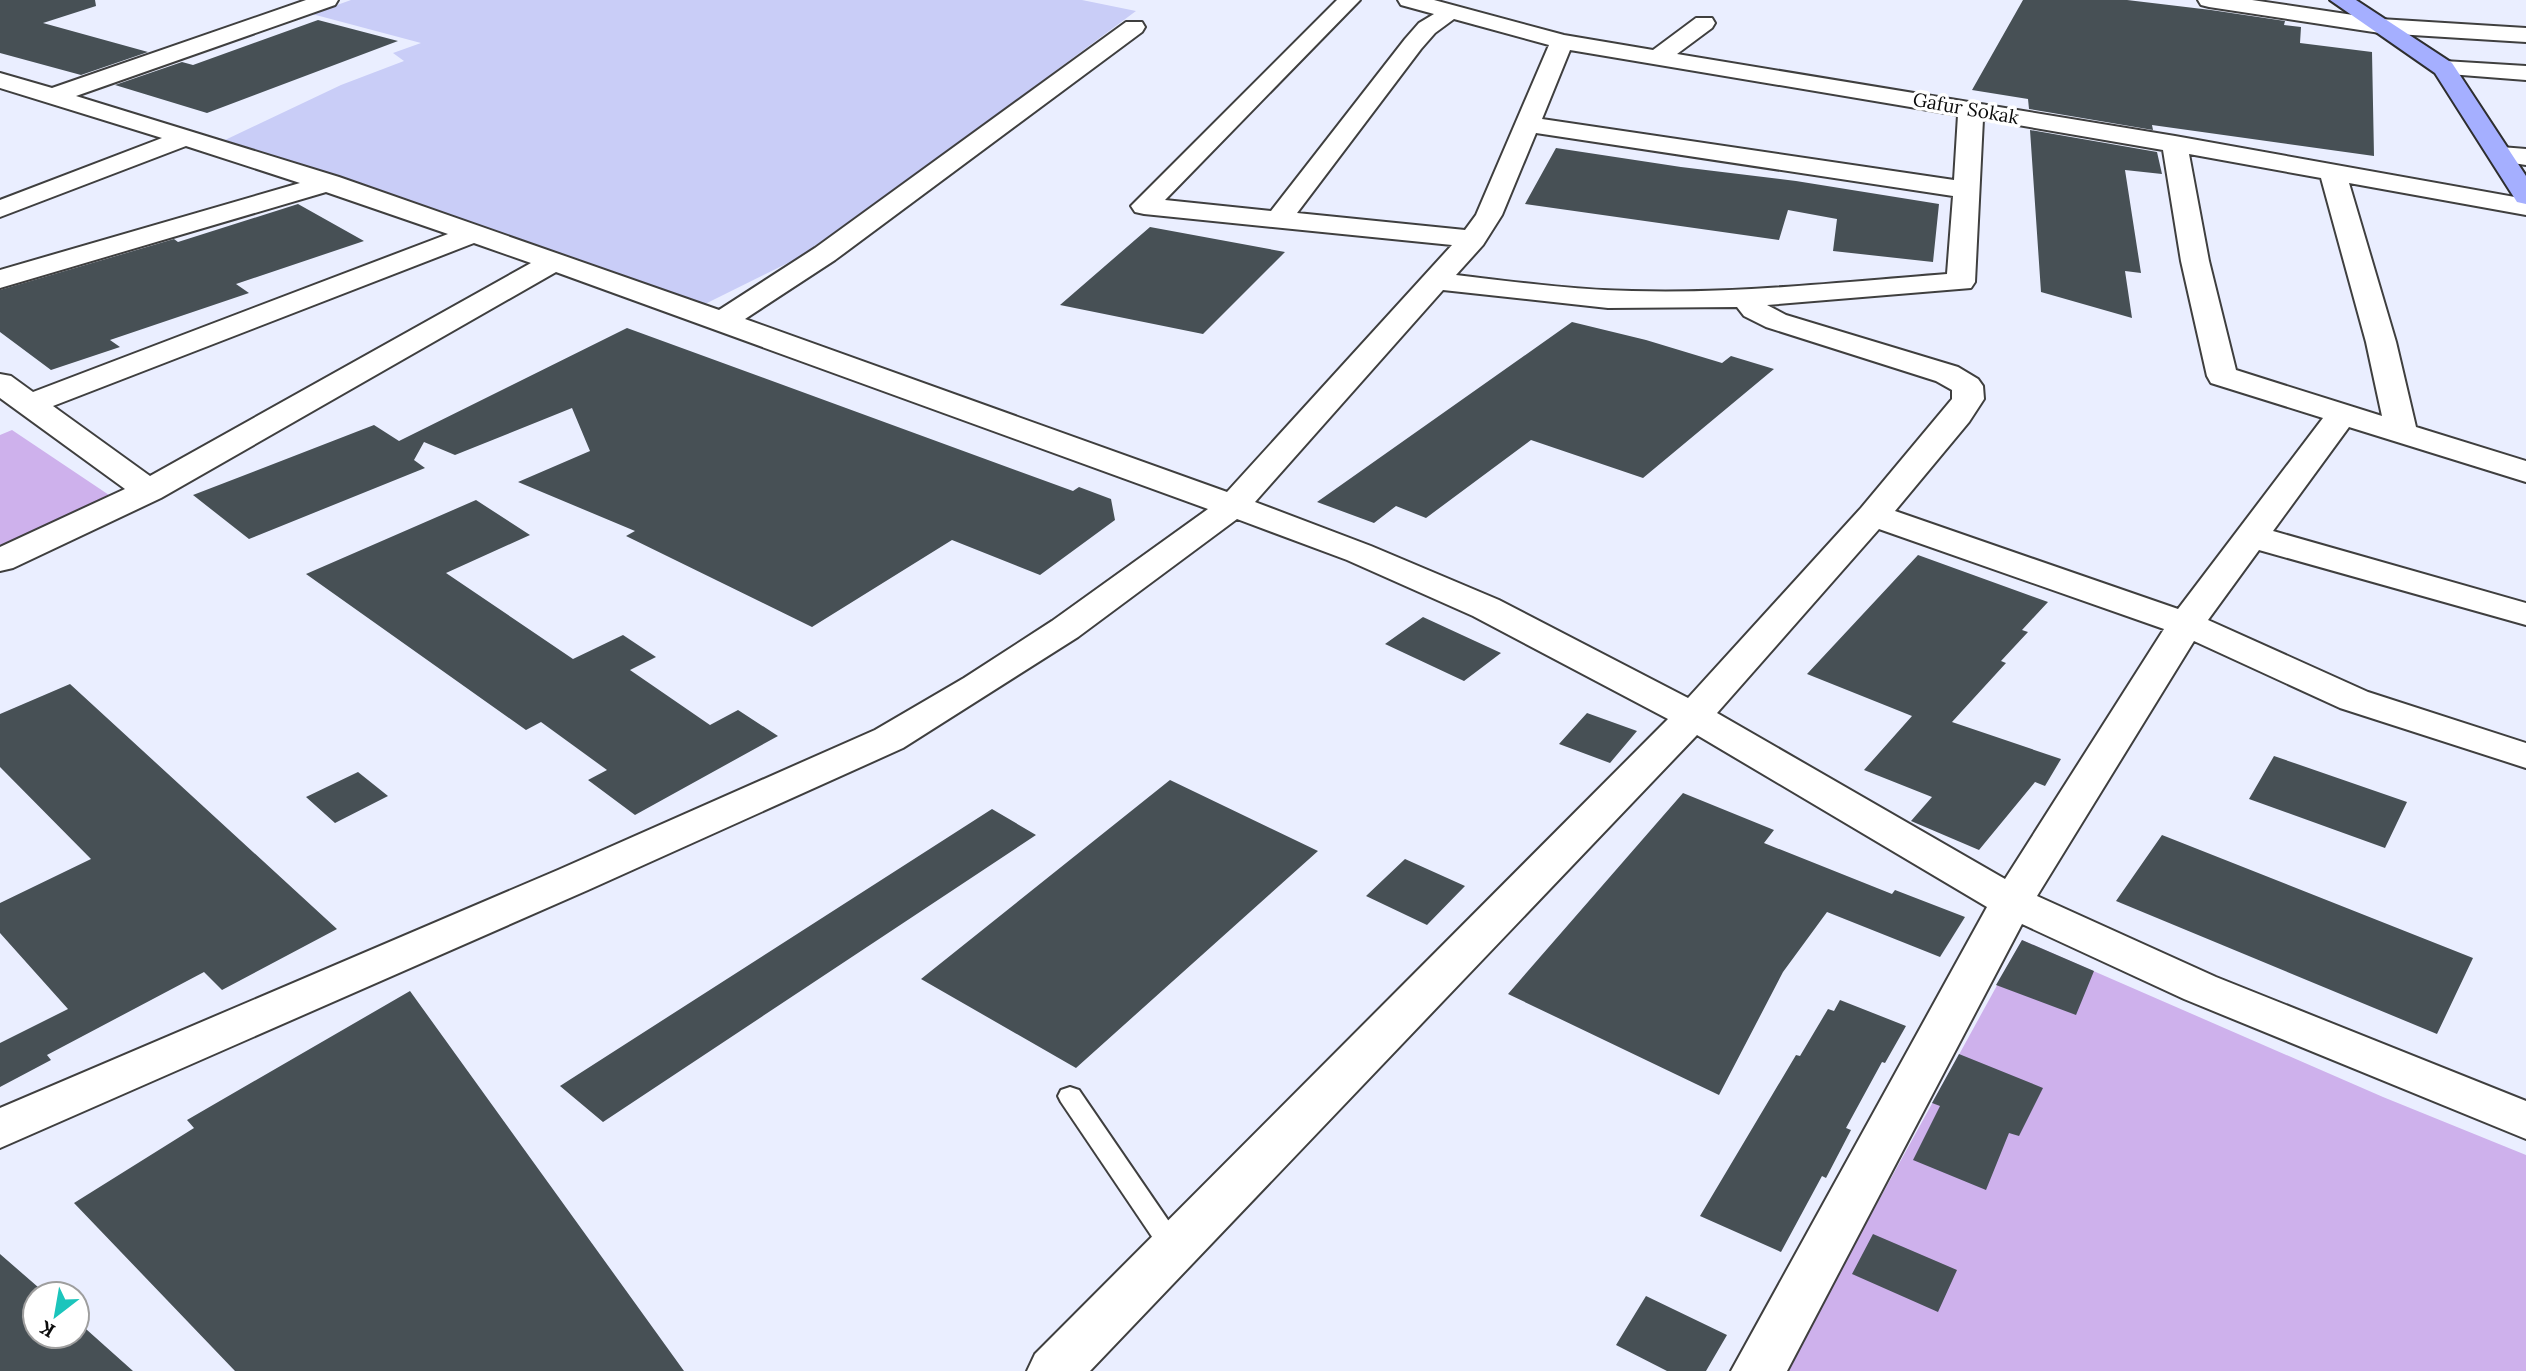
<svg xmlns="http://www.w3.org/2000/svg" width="2526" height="1371" font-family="Lora,serif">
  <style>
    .farmland { fill: #c9cdf7 }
    .green { fill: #ceb1ec }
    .building { fill: #475055 }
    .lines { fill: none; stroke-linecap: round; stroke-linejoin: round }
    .lane-casing { stroke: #3f3f3f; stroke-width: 4 }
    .street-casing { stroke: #3f3f3f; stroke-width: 4 }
    .secondary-casing { stroke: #2e2e2e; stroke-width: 4 }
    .lane { fill: #fff; fill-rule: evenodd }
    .street { fill: #fff; fill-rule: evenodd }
    .secondary { fill: #a5afff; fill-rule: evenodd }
    .labels { text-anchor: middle; stroke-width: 7; stroke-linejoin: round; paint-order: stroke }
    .far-street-label { font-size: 19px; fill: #0c0c0c; stroke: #fff }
  </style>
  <rect width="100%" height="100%" fill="#eaeeff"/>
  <!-- farmland -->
  <path class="farmland" d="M351 0H1082L1136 11 902 185 796 259 705 304 225 140 341 85 404 61 393 53 421 43 312 14Z"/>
  <!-- green -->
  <path class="green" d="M12 430 109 495 0 546V435Z
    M2022 940 2383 1097 2526 1155V1371H1785Z"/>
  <!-- building -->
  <path class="building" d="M0 0H95L96 6 43 23 148 52 81 75 0 53Z
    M2023 0H2127L2211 10 2285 21 2284 25 2301 27 2300 43 2372 52 2374 156 2152 125 2153 130 2029 109 2028 99 1972 90Z
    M318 20 398 41 207 113 115 85 182 62 193 65Z
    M2030 130 2157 152 2162 174 2125 170 2141 273 2125 271 2132 318 2041 292Z
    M1556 148 1681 167 1796 181 1939 204 1933 262 1833 251 1837 219 1788 210 1779 240 1525 204Z
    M298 204 364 241 236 284 249 293 110 340 120 347 51 370 0 332V290L174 239 178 242Z
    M1150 227 1285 252 1203 334 1060 305Z
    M1572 322 1646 340 1722 363 1731 356 1774 369 1643 478 1531 440 1426 518 1396 506 1374 523 1317 502Z
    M627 328 1073 491 1079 487 1111 499 1115 520 1040 575 952 540 812 627 626 536 635 531 518 482 590 451 572 408 455 455 424 442 414 460 425 468 249 539 193 495 374 425 399 441Z
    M476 500 530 535 446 573 573 659 623 635 656 657 630 670 710 725 738 710 778 736 635 815 588 780 607 770 541 722 526 730 306 574Z
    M1918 555 2048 602 2022 630 2028 632 2001 661 2006 663 1952 722 2061 759 2045 786 2035 782 1979 850 1911 821 1932 797 1864 770 1912 716 1807 674Z
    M1423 617 1501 653 1464 681 1385 644Z
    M70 684 337 929 222 990 204 972 47 1055 51 1060 0 1087V1043L68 1009 0 933V903L91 859 0 767V714Z
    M1587 713 1637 731 1610 763 1559 744Z
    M2274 756 2407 802 2385 848 2249 799Z
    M358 772 388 796 335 823 306 797Z
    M1170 780 1318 851 1076 1068 921 979Z
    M1683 793 1774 830 1764 843 1892 894 1895 890 1965 917 1940 957 1827 912 1783 972 1719 1095 1508 994Z
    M992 809 1036 835 603 1122 560 1086Z
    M2162 835 2473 958 2437 1034 2116 901Z
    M1405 859 1465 886 1427 925 1366 896Z
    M2022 940 2094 971 2076 1015 1996 985Z
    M410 991 684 1371H235L74 1203 194 1128 187 1120Z
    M1840 1000 1906 1026 1885 1063 1882 1062 1846 1128 1851 1130 1826 1178 1822 1176 1781 1252 1700 1216 1796 1055 1800 1056 1828 1009 1834 1011Z
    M1959 1054 2043 1088 2019 1136 2009 1133 1986 1190 1913 1160 1940 1106 1932 1103Z
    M1873 1234 1957 1270 1938 1312 1852 1274Z
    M0 1254 46 1294H35V1336H77V1321L133 1371H0Z
    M1646 1296 1727 1335 1706 1371H1667L1616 1345Z"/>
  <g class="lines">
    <!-- lane casing -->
    <g class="lane-casing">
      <path id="lane" d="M1070 1087 1079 1090 1183 1242 1187 1249 1183 1256 1174 1259 1165 1256 1061 1102 1058 1096 1061 1090Z"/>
    </g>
    <!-- street casing -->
    <g class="street-casing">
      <path id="street" d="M306 0H338L335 5 76 96 339 177 719 310 815 248 1126 22H1142L1145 27 1142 32 835 260 745 319 1227 492 1452 245 1144 214 1135 212 1131 206 1337 0H1360L1165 200 1271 211 1405 39 1419 23 1434 14 1401 5 1398 0H1434L1564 35 1653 50 1696 18H1712L1715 23 1712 28 1677 54 2175 136 2526 199V215L2349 183 2396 342 2416 427 2526 461V482L2349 427 2273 531 2526 603V625L2259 550 2208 620 2368 692 2526 743V768L2340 708 2194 641 2037 896 2216 977 2526 1101V1139L2184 999 2022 924 1787 1371H1731L1987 907 1697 735 1090 1371H1027L1035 1354 1668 719 1473 616 1347 560 1237 519 1078 637 903 748 588 890 0 1148V1108L558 870 875 730 964 678 1052 621 1208 509 556 272 161 498 13 568 0 571V547L125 489 0 398V374L11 376 33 392 448 234 326 192 0 288V270L300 183 186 146 0 217V200L162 138 0 88V73L52 88ZM1454 19 1549 45 1476 215 1465 230 1297 213 1421 49 1435 33ZM1570 50 1958 115 1954 180 1542 119ZM1983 119 2163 150 2181 261 2207 376 2211 383 2323 418 2178 609 1895 511 1969 422 1984 399 1983 386 1978 379 1958 367 1786 315 1767 305 1971 288 1975 282ZM1536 133 1953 196 1947 274C1842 282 1737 294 1632 291 1573 290 1515 282 1456 275L1483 245 1502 215ZM2189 154 2321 178 2366 342 2382 416 2236 370 2209 261ZM474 243 531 263 150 476 53 406ZM1443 290 1608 308 1737 307 1744 316 1766 327 1936 381 1952 390V399L1861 508 1688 698 1499 600 1371 546 1255 502ZM1879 529 2164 629 2005 879 1717 713Z
        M2198 0H2252L2380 19 2526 28V42L2380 33 2209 7 2201 5Z
        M2444 61 2526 66V80L2436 73 2432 68 2436 63Z
        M2501 147 2526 149V165L2492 160 2488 155 2492 150Z"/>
    </g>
    <!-- secondary casing -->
    <g class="secondary-casing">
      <path id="secondary" d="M2330 0H2356L2452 63 2526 176V204L2517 202 2435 73Z"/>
    </g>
    <!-- lane -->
    <use href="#lane" class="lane"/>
    <!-- street -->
    <use href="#street" class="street"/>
    <!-- secondary -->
    <use href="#secondary" class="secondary"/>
  </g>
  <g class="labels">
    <!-- far-street labels -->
    <g class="far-street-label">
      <text transform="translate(1966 108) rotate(10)" y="7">Gafur Sokak</text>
    </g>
  </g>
  <!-- north arrow -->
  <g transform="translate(56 1315) rotate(211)"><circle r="33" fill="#ffffff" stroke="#9e9e9e" stroke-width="2"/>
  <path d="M0-5L12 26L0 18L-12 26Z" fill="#1bc5bc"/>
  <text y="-10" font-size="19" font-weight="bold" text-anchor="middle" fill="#0c0c0c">K</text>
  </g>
</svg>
